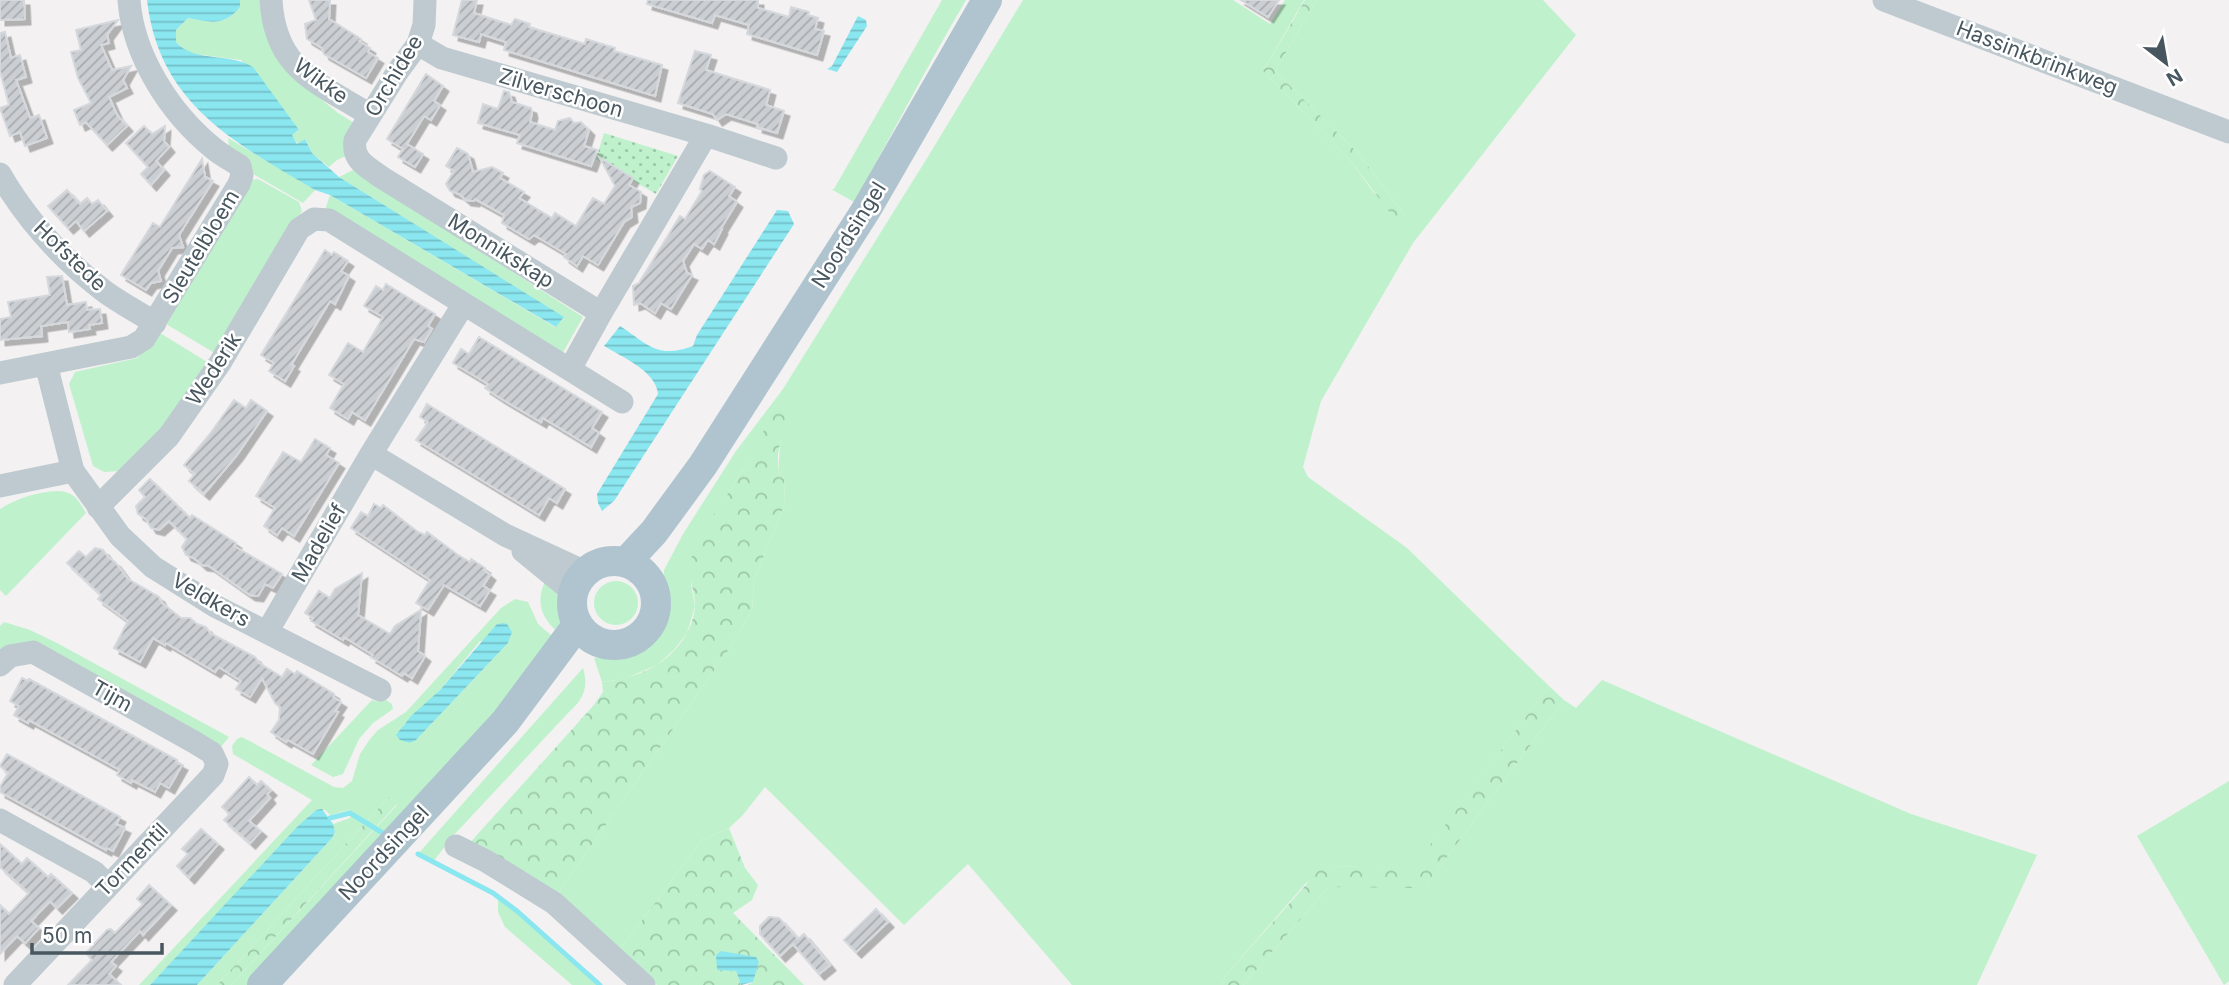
<svg xmlns="http://www.w3.org/2000/svg" width="2229" height="985" font-family="Inter,sans-serif">
  <style>
    .grass { fill: #bff2cc; fill-rule: evenodd }
    .forest { fill: url(#forest-crowns) }
    .park { fill: url(#park-dots) }
    .water { fill: url(#water-rules) }
    .lines { fill: none; stroke-linecap: round; stroke-linejoin: round }
    .stream { stroke: #8ae7f0; stroke-width: 5 }
    .building { fill: url(#building-hatch); stroke: #d5d8dc; stroke-width: 2; filter: url(#shadow) }
    .minor { stroke: #becad0; stroke-width: 23 }
    .major { stroke: #b0c4d0; stroke-width: 30 }
    .labels { text-anchor: middle; stroke-width: 5; stroke-linejoin: round; paint-order: stroke }
    .street-label { font-size: 21px; fill: #48575f; stroke: #fff }
  </style>
  <defs>
    <pattern id="forest-crowns" width="20" height="18" patternUnits="userSpaceOnUse" patternTransform="scale(1.75)"><rect width="20" height="18" fill="#bff2cc"/><path d="M2 6a3 3 0 1 1 6 0M12 15a3 3 0 1 1 6 0" fill="none" stroke="#9dc7a9"/></pattern>
    <pattern id="park-dots" width="8" height="8" patternUnits="userSpaceOnUse" patternTransform="scale(1.75)"><rect width="8" height="8" fill="#bff2cc"/><path d="M2 2h.1M6 6h.1" fill="none" stroke="#9dc7a9" stroke-width="1.8" stroke-linecap="round"/></pattern>
    <pattern id="water-rules" width="6" height="5" patternUnits="userSpaceOnUse" patternTransform="scale(1.75)"><rect width="6" height="5" fill="#8ae7f0"/><path d="M0 2.5h6" fill="none" stroke="#73bec6"/></pattern>
    <pattern id="building-hatch" width="6" height="6" patternUnits="userSpaceOnUse" patternTransform="scale(1.75)"><rect width="6" height="6" fill="#cbcfd3"/><path d="M-1 1l2-2M0 6l6-6M5 7l2-2" fill="none" stroke="#a7abae"/></pattern>
    <filter id="shadow"><feDropShadow dx="5.5" dy="5.5" stdDeviation="0" flood-color="#0004"/></filter>
  </defs>
  <rect width="100%" height="100%" fill="#f3f1f1"/>
  <!-- grass -->
  <path class="grass" d="M240 0H267L306 87 338 113 359 126 344 152 346 156 337 160 329 167 312 153 305 139 298 144 291 135 299 131 241 60 188 53 176 42V30L188 18C209 22 226 27 240 7Z
    M942 0H966C927 66 892 135 854 202L831 189H834Z
    M1023 0H1233L1270 24 1285 0H1304L1263 71 1350 160 1374 193 1405 215 1358 153 1275 71 1317 0H1543L1576 35 1413 243 1321 401 1303 467 1308 477 1407 548 1549 686 1413 869 1333 866 1305 884 1226 975 1222 985H1072L968 864 904 925 765 787 742 816 729 828 702 840 619 951 556 896 732 645 752 610 754 580 785 503 784 479 778 473 784 389 761 440 702 536 691 584 695 606 687 633 674 650 657 665 624 679 602 682 594 658 629 651 655 635 662 620 664 570 683 534 736 451 783 389 929 155Z
    M228 138 315 190 303 203 231 161Z
    M353 170 583 317 561 356 323 216 330 195 555 327 564 318 339 177Z
    M258 179 299 202 302 211 218 355 166 324 251 180Z
    M160 333 212 365 156 450 120 471 104 472 93 466 69 384 75 372 137 358Z
    M58 491C74 492 78 499 86 513L6 596 0 590V509C18 498 36 492 58 491Z
    M547 578C561 596 567 613 561 635 541 619 534 601 547 578Z
    M594 603a22 22 0 1 1 44 0a22 22 0 1 1-44 0Z
    M515 599 528 602 538 624 559 642 253 985H231L397 805 389 797 217 985H197L332 838 335 832 333 824 350 818 352 814 349 810 330 815 325 810H316L310 815 150 985H139L312 800 233 754 232 746 237 739 242 737 334 787 343 788 352 781 360 754 370 739 378 730 406 712 501 608ZM480 641 508 643 416 740 410 743 403 725 440 690Z
    M4 622 30 630 57 643 229 737 220 748 37 647 0 658V626Z
    M583 668C589 688 583 700 568 713L452 837 433 862 418 854Z
    M1602 680 1911 814 2037 855 1977 985H1243L1329 887 1427 884 1564 700 1576 708Z
    M380 696 392 704 393 709 373 723 359 739 343 774 333 777 311 765 372 700 377 702Z
    M2229 781V981L2224 985 2137 836Z
    M498 897 600 985H572L505 927 498 912Z"/>
  <!-- forest -->
  <path class="forest" d="M1305 0H1317L1275 71 1358 153 1405 215 1397 222 1350 160 1263 71Z
    M783 389 789 396 778 454V473L784 479 785 503 754 580 752 610 732 645 556 896 467 846 593 706 603 692 602 682C629 679 655 671 675 650 685 639 694 622 695 607 696 592 686 575 691 559 698 533 720 507 734 484 754 452 768 424 783 389Z
    M1549 686 1564 700 1427 884 1420 888 1329 887 1243 985H1222L1226 975 1319 870 1333 866 1413 868Z
    M389 797 397 804 231 985H217Z
    M729 828 745 868 758 885 752 900 733 913 804 985H748L753 982 759 962 727 970 736 971 741 985H657L619 951 702 840Z"/>
  <!-- park -->
  <path class="park" d="M604 133 678 156 656 194 596 159Z"/>
  <!-- water -->
  <path class="water" d="M147 0H240V7C225 27 209 22 188 18L176 30V42C194 63 229 52 253 67L299 130 292 135 297 144 305 139 312 153 339 177 564 317 556 327 330 195 315 190C234 142 159 104 147 0Z
    M858 16 866 20 867 26 837 72 827 69 832 66Z
    M777 210 788 211 794 224 614 501 602 511 598 503 597 494 658 394C656 371 622 357 604 346L620 326C649 345 657 359 693 346L697 335Z
    M503 623 507 624 512 632 508 643 416 740 410 743 400 740 396 735 411 716 440 690 497 624Z
    M322 809 333 824 335 832 332 838 197 985H150L297 827 316 810Z
    M721 951 756 957 759 962 753 982 741 985 736 971 717 970 716 955Z"/>
  <g class="lines">
    <!-- stream -->
    <path class="stream" d="M330 818 350 813 386 835
      M418 854 493 893 517 911 600 985"/>
  </g>
  <!-- building -->
  <path class="building" d="M0 0H24L25 19 0 20Z
    M309 0H330L329 19 361 39 359 41 370 48 368 52 378 58 366 78 324 54 322 48 307 39 305 24 316 20Z
    M462 0H477L474 13 511 25 515 19 530 24 529 27 585 44 586 39 615 48 614 51 662 65 655 96 504 50 506 42 481 34 479 42 453 35Z
    M648 0H758V8L789 17 791 7 809 12 808 15 818 18 815 29 824 31 817 55 747 34 749 25 715 15 712 23 647 4Z
    M1241 0H1279L1268 17Z
    M118 20 107 35 109 43 101 45 112 70 131 66 123 80 127 88 109 97 117 115 127 126 107 145 86 122 80 125 74 110 91 103 78 78 71 52 81 50 76 30Z
    M5 32 11 58 20 55 26 77 16 80 30 118 39 115 47 138 25 146 20 132 10 136 0 108 9 105 0 71V33Z
    M695 51 711 55 706 70 770 90 766 105 784 111 777 133 757 127 758 124 726 114 717 120 713 114 678 103Z
    M426 74 443 86 434 101 440 105 431 120 424 116 407 144 423 154 415 167 398 157 403 149 387 139Z
    M504 91 509 92 512 102 531 108 532 113 530 122 555 130 558 121 570 118 574 123 581 122 589 130 584 146 597 150 591 166 517 143 520 135 478 123 483 104 498 109Z
    M144 126 152 134 165 126 164 141 169 147 156 161 164 170 151 185 141 174 148 167 126 143Z
    M457 148 468 154 473 172 492 167 503 173 500 178 524 192 519 198 552 218 555 213 576 226 593 198 604 204 615 186 600 158 633 178 629 185 641 192 640 203 631 207 632 217 624 222 598 265 583 256 577 266 564 257 566 254 534 235 529 239 502 223 504 215 475 199 474 201 466 200 459 194 450 191 446 184 454 171 446 166Z
    M202 159 205 177 213 181 179 235 183 247 172 248 158 271 161 281 151 283 146 290 121 275 153 223 160 227Z
    M710 171 735 187 729 196 737 202 721 228 722 229 714 244 708 240 702 249 694 244 683 261 687 273 692 275 671 309 661 303 655 313 640 303 634 305 633 286 639 283 680 216 685 219 702 191 700 189 704 175Z
    M67 190 80 204 87 198 92 204 98 200 107 211 84 231 76 221 68 228 48 206Z
    M325 250 332 255 334 252 348 261 341 271 349 276 335 304 330 301 291 365 294 366 285 381 269 371 274 363 261 355Z
    M62 276 67 305 86 302 87 310 100 309 102 323 89 325 90 329 69 332 68 322 41 326 42 336 0 340V319L11 317 8 302 50 295 47 277Z
    M386 284 435 314 428 326 432 329 424 342 414 339 365 420 352 412 348 419 330 408 344 384 329 375 348 343 363 352 383 317 364 306 376 286 383 290Z
    M479 337 602 412 592 428 599 433 591 447 543 418 541 422 500 398 485 388 488 384 453 363 461 349 469 354Z
    M234 400 246 408 251 400 267 411 237 455 204 494 189 481 195 474 184 465 210 434Z
    M427 404 565 489 557 503 549 498 539 515 416 440 428 422 420 417Z
    M315 439 330 448 326 455 339 463 294 536 282 528 277 535 264 526 275 508 256 496 283 452 301 462Z
    M150 479 190 518 192 515 236 543 234 546 282 574 273 588 265 584 258 596 250 595 209 566 202 565 194 558 186 555 182 547 187 539 169 521 159 530 151 528 146 519 138 514 136 506 145 497 139 490Z
    M374 504 381 508 383 505 418 532 425 535 427 532 458 555 470 562 471 559 485 568 484 570 490 575 483 586 490 590 480 606 444 585 428 610 416 603 430 580 351 528 361 512 368 516Z
    M95 548 103 550 109 558 115 562 128 579 159 597 162 603 181 618H190L197 624 206 627 210 633 255 657 259 663 282 677 287 669 295 674 297 671 334 694 333 697 341 702 335 711 338 712 313 754 288 740 286 742 271 732 279 720 280 707 275 703 262 678 250 697 236 689 241 681 219 667 215 672 166 643 165 645 153 638 140 662 114 648 128 621 98 599 101 595 67 563 79 551 86 557Z
    M362 573 358 615 390 634 395 626 421 610 418 651 425 656 412 678 404 673 402 676 371 657 373 655 344 637 343 640 311 621 313 618 305 613 319 591 330 598 335 589Z
    M22 678 28 681 29 679 177 760 176 762 182 765 169 788 160 783 155 792 132 780 131 783 117 775 120 770 29 720 28 723 14 715 19 706 10 701Z
    M7 754 120 817 116 824 125 828 113 851 107 848 106 850 0 792V787L8 773 0 766Z
    M249 777 257 785 261 781 271 790 267 794 270 798 249 821 261 831 250 843 224 820 230 814 222 807Z
    M201 829 218 844 189 878 177 866 188 854 182 849Z
    M0 844 22 864 27 858 48 877 51 874 72 893 57 908 50 901 31 921 39 928 25 943 17 936 0 954V905L9 914 29 893 0 867Z
    M149 885 171 905 143 935 140 931 111 962 116 966 109 974 121 985H68L92 960 86 953 107 930 111 929 115 933 143 904 137 899Z
    M876 909 888 922 856 952 844 940Z
    M769 917 779 918 798 939 804 934 830 965 819 974 793 944 780 956 760 934V926Z"/>
  <g class="lines">
    <!-- minor -->
    <path class="minor" d="M271 0C275 70 317 82 370 115
      M425 0 424 25 418 44 398 71 355 140C352 160 366 166 381 177L601 313 570 369
      M1884 0 2229 132
      M418 44 442 58 706 135 776 158
      M0 174C26 219 62 259 104 291 120 303 138 312 155 323
      M601 313 706 135
      M46 364 73 471 120 536 153 567 215 606 380 690
      M0 373 131 347 144 339 239 184 242 175 240 166C231 160 221 155 213 148 170 113 133 56 129 0
      M371 454 505 535 585 572
      M0 486 73 471
      M98 507 169 436 220 363 299 229 314 219 329 220 622 402
      M523 551 573 592
      M267 632 371 454 463 305
      M0 665 10 656 33 652 194 742 212 753 217 764 213 775 15 985
      M0 820 94 872 107 885
      M456 846 486 861 554 903 644 985"/>
    <!-- major -->
    <path class="major" d="M572 603a42 42 0 1 1 84 0a42 42 0 1 1-84 0Z
      M626 562 654 532 703 465 866 210 987 0
      M262 985 505 722 578 624"/>
  </g>
  <g class="labels">
    <!-- street labels -->
    <g class="street-label">
      <text transform="translate(2037 58) rotate(21)" y="7">Hassinkbrinkweg</text>
      <text transform="translate(394 76) rotate(-59)" y="7">Orchidee</text>
      <text transform="translate(321 81) rotate(36)" y="7">Wikke</text>
      <text transform="translate(561 93) rotate(16)" y="7">Zilverschoon</text>
      <text transform="translate(849 235) rotate(-58)" y="7">Noordsingel</text>
      <text transform="translate(201 247) rotate(-59)" y="7">Sleutelbloem</text>
      <text transform="translate(501 251) rotate(32)" y="7">Monnikskap</text>
      <text transform="translate(70 256) rotate(44)" y="7">Hofstede</text>
      <text transform="translate(214 369) rotate(-57)" y="7">Wederik</text>
      <text transform="translate(319 543) rotate(-60)" y="7">Madelief</text>
      <text transform="translate(211 600) rotate(30)" y="7">Veldkers</text>
      <text transform="translate(112 696) rotate(29)" y="7">Tijm</text>
      <text transform="translate(384 853) rotate(-47)" y="7">Noordsingel</text>
      <text transform="translate(132 860) rotate(-46)" y="7">Tormentil</text>
    </g>
  </g>
  <!-- north arrow -->
  <g transform="translate(2166 63) rotate(149)" stroke="#ffffff" stroke-width="5" paint-order="stroke">
  <path d="M0-5L12 26L0 18L-12 26Z" fill="#48575f"/>
  <text y="-10" font-size="19" font-weight="bold" text-anchor="middle" fill="#48575f">N</text>
  </g>
  <!-- scale -->
  <path d="M32 943v10h130v-10" fill="none" stroke="#48575f" stroke-width="3.5"/>
  <text x="42" y="943" font-size="21" fill="#48575f" stroke="#ffffff" stroke-width="5" paint-order="stroke">50 m</text>
</svg>
